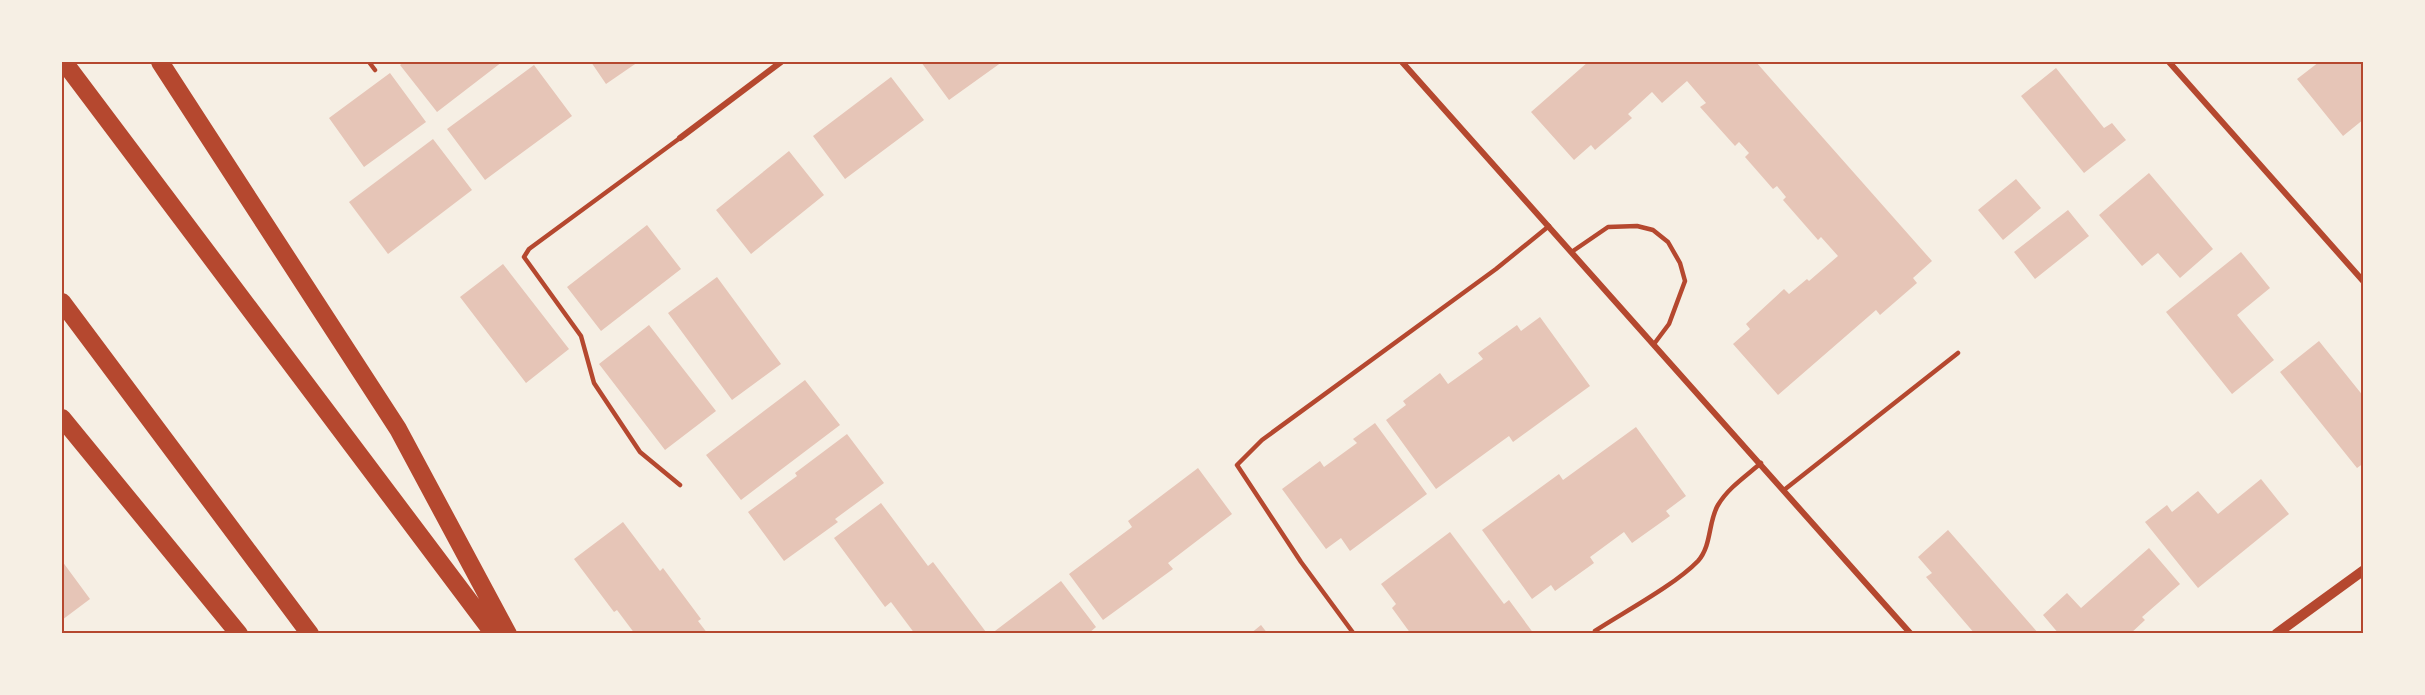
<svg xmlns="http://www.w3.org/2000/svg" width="2425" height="695" font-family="'IBM Plex Serif',serif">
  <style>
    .building { fill: #e6c5b7 }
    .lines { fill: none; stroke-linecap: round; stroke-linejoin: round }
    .service { stroke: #b5482f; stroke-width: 4.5 }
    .minor { stroke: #b5482f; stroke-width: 6 }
    .tertiary { stroke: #b5482f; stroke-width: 10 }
    .motorway { stroke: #b5482f; stroke-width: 18 }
    .neatline { fill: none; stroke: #b5482f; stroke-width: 2 }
  </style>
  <rect width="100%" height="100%" fill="#f6efe4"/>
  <!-- building -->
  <path class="building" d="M404 62H502L437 112 400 65Z
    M591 62H638L606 84Z
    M921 62H1002L949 100Z
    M1588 62H1756L1932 261 1913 278 1917 283 1880 315 1876 310 1778 395 1733 344 1750 329 1746 324 1784 289 1789 294 1807 279 1809 281 1838 256 1821 237 1818 240 1783 200 1786 197 1777 186 1773 189 1745 157 1749 153 1739 142 1735 146 1700 107 1706 103 1687 81 1662 103 1652 92 1628 114 1632 118 1595 150 1591 145 1574 160 1531 112Z
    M2319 62H2364V119L2343 136 2297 79Z
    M534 65 572 116 485 180 447 129Z
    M2056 68 2104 128 2112 123 2126 140 2084 173 2021 96Z
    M390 73 426 122 364 167 329 118Z
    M891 77 924 120 845 179 813 136Z
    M433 139 472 190 388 254 349 202Z
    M789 151 824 195 751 254 716 210Z
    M2149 173 2213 249 2180 278 2158 253 2142 266 2099 215Z
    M2016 179 2041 208 2003 240 1978 210Z
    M2068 210 2089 236 2035 279 2014 252Z
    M647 225 681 269 601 331 567 287Z
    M2241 252 2270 288 2237 315 2274 360 2232 394 2166 312Z
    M503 264 569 349 526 383 460 297Z
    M717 277 781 364 732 400 668 313Z
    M1540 317 1590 386 1513 442 1509 436 1436 489 1386 420 1406 405 1403 401 1440 373 1448 384 1483 359 1478 353 1517 325 1521 331Z
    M649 325 716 411 665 450 599 364Z
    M2319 341 2364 397V463L2357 468 2280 372Z
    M805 380 840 425 741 500 706 455Z
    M1375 423 1427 494 1350 551 1341 538 1326 549 1282 489 1320 461 1324 467 1357 443 1353 439Z
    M1636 427 1686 496 1666 511 1670 516 1632 543 1624 532 1590 557 1594 563 1555 591 1551 585 1532 599 1482 530 1559 474 1563 480Z
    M847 434 884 483 835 519 838 522 784 561 748 512 797 476 795 473Z
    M1198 468 1232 514 1168 563 1173 569 1103 620 1069 574 1132 527 1128 521Z
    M2261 479 2289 514 2198 588 2145 522 2167 505 2172 512 2198 491 2218 514Z
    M881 503 928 566 933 562 986 632 915 634 891 602 885 607 834 538Z
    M623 522 660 571 663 568 701 619 698 621 708 634H635L617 610 614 612 574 559Z
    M1948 530 2039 634H1975L1926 577 1932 573 1918 557Z
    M1450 532 1504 604 1509 600 1534 634H1411L1392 608 1396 604 1381 584Z
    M2149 548 2180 584 2142 617 2145 620 2130 634H2059L2043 615 2067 593 2081 608Z
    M62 561 90 599 62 620Z
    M1061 581 1096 627 1088 634H991Z
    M1261 625 1268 634H1250Z"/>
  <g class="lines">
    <!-- service -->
    <path class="service" d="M369 62 375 70
      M1573 251 1608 227 1637 226 1653 230 1668 242 1680 263 1685 281 1669 324 1654 344
      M680 485 640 452 594 383 581 336 524 257 529 249 680 138
      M1784 490 1958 353
      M1595 631C1624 612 1675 585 1698 561 1712 545 1708 522 1718 505 1728 488 1746 476 1761 463
      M1354 634 1301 562 1237 465 1262 440 1496 269 1549 226"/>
    <!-- minor -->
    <path class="minor" d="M1402 62 1911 634
      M2169 62 2364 282
      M680 138 781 62"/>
    <!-- tertiary -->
    <path class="tertiary" d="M2276 634 2364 570"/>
    <!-- motorway -->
    <path class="motorway" d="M64 62 494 634
      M160 62 398 429 508 634
      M62 302 310 634
      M62 418 239 634"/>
  </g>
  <!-- border -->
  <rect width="2425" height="695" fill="none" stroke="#f6efe4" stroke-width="126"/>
  <rect x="63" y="63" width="2299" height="569" class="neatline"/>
</svg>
